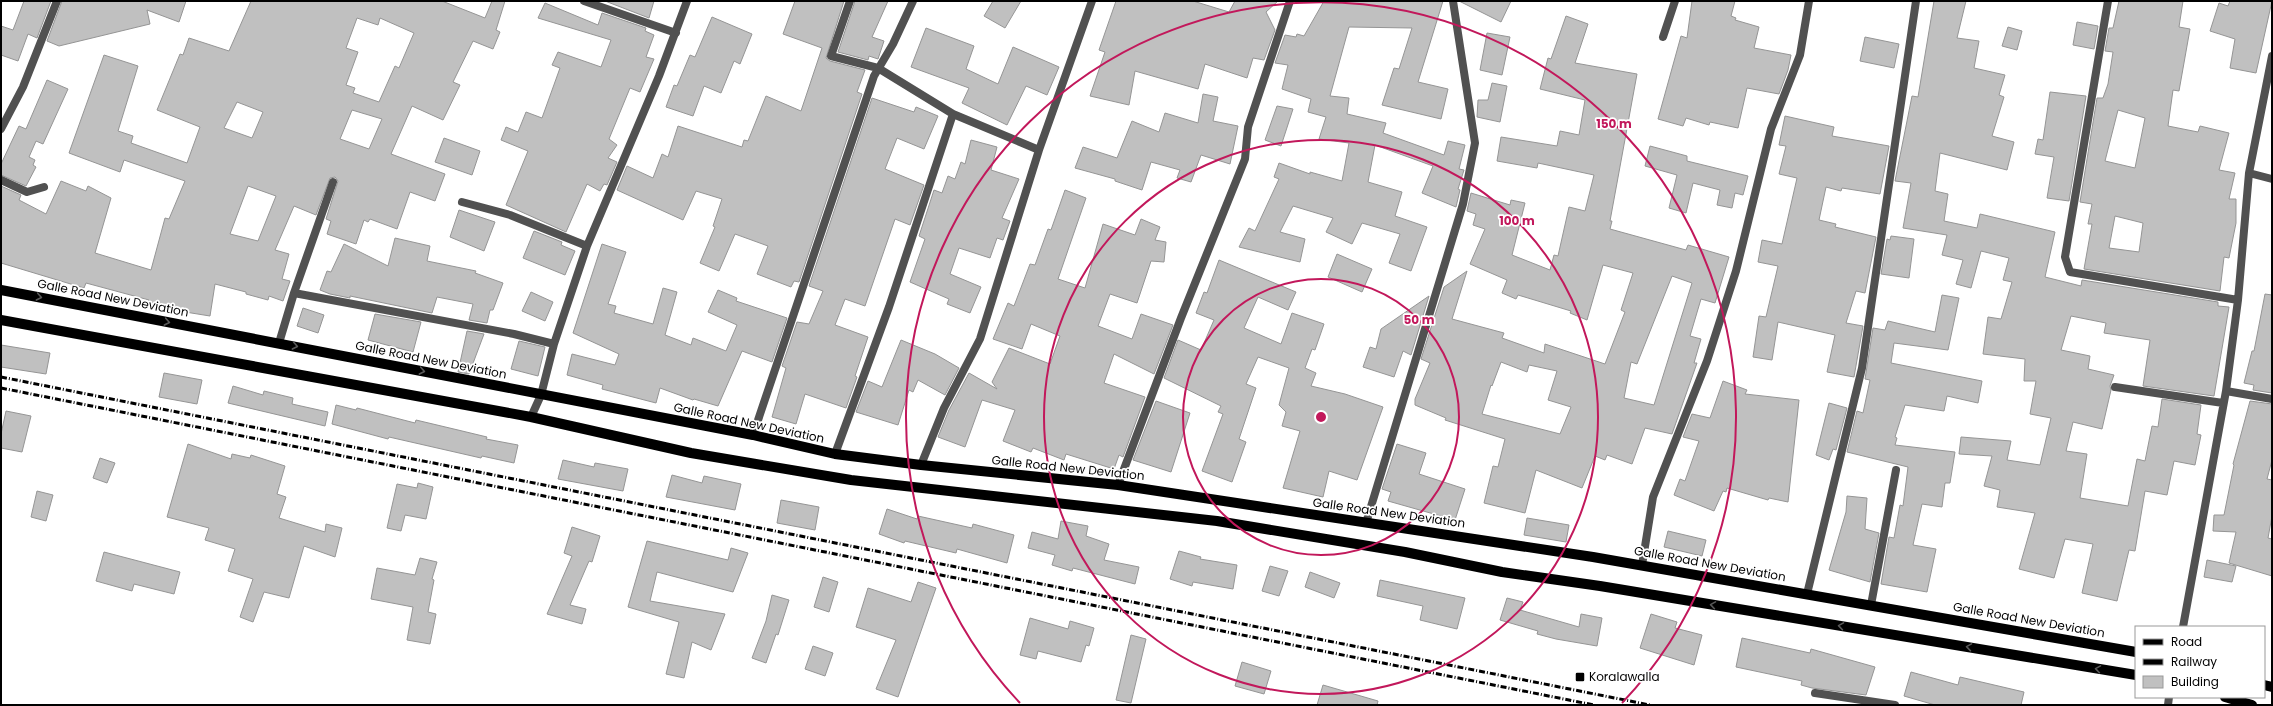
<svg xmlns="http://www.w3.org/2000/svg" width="2273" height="706" font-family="Poppins,sans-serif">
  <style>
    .building { fill: #c0c0c0; stroke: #959595; fill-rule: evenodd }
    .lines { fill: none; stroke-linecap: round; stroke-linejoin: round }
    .minor { stroke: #515151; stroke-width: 8 }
    .primary { stroke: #000; stroke-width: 10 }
    .rail { stroke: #000; stroke-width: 3; stroke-dasharray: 6 2 1 2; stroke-linecap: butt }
    .oneway { stroke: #595959 }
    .ring { fill: none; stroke: #c2185b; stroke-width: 2 }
    .poi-dot { fill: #000; stroke: #fff; stroke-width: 1.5 }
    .labels { text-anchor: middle; stroke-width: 3.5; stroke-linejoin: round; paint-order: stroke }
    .street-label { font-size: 12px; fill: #000; stroke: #fff }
    .poi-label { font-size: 12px; fill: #000; stroke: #fff; text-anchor: start }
    .centre { fill: #c2185b; stroke: #fff; stroke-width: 2 }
    .ring-label { font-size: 12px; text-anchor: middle; font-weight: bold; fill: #c2185b; stroke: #fff; stroke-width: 3.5; stroke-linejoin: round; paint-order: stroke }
  </style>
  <rect width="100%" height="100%" fill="#fff"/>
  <!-- building -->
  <path class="building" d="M24 1H51L37 38 28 34 18 61 1 55V26L13 30Z
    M62 1H186L179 22 147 10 150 24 59 46 47 41Z
    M251 1H442L485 18 492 1H505L496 30 500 32 493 49 473 41 453 82 460 85 443 120 412 106 391 154 445 174 435 201 410 192 397 229 370 219 368 222 364 220 356 244 327 234 331 221 326 219 338 181 335 177 330 178 316 215 294 206 275 250 289 254 282 279 290 281 283 301 269 296 268 300 246 294V292L215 284 210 316 179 311 149 302V300L86 283 84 288 1 263V186L21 195 19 200 46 214 61 181 86 191 88 186 111 198 95 253 151 270 165 218 169 219 185 181 124 160 120 172 69 153 104 55 138 66 118 131 133 136 131 143 187 163 200 127 157 110 180 54 183 55 189 38 229 51ZM357 18 378 25 380 18 414 33 399 68 395 66 379 102 353 93 355 88 346 85 358 52 346 48ZM237 102 263 112 252 138 224 128ZM352 110 382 119 369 149 340 139ZM248 186 276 196 258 241 230 234Z
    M605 1H654L649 18Z
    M795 1H844L826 58 830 61 865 70 857 92 862 94 799 282 794 281 791 287 757 274 768 246 735 234 719 271 700 263 715 227 713 226 722 199 696 191 683 220 617 190 627 166 653 178 662 154 668 157 678 126 742 147 744 140 748 141 766 96 801 111 822 48 783 34Z
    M855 1H888L872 37 884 41 878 59 869 56 868 60 838 52Z
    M993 1H1021L1005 28 984 16Z
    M1116 1H1193L1229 12 1235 1H1278L1266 12 1275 30 1264 60 1253 58 1247 78 1205 64 1198 89 1135 71 1129 105 1090 96 1105 52 1099 50Z
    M1324 1H1443L1418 82 1448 89 1441 119 1382 105 1394 68 1399 69 1412 28 1349 27 1330 96 1349 98 1347 114 1386 123 1383 133 1444 155 1448 141 1465 145 1459 169 1464 170 1458 189 1460 190 1456 207 1422 193 1433 166 1375 145 1368 182 1402 192 1395 216 1427 227 1411 271 1389 263 1400 234 1362 223 1352 244 1326 232 1333 218 1293 206 1280 232 1305 239 1300 262 1239 247 1249 228 1255 231 1279 179 1274 177 1279 163 1310 174V172L1342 181 1349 143 1319 139 1326 117 1308 112 1311 99 1282 89 1288 65 1275 63 1285 35 1296 37 1297 34 1304 36Z
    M1459 1H1511L1501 22Z
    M1692 1H1735L1731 16 1736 18 1735 20 1759 27 1754 48 1791 55 1788 70 1779 94 1747 88 1738 128 1710 122 1709 125 1686 118 1683 126 1658 119 1681 36 1687 38Z
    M1934 1H1966L1957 38 1979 41 1974 68 2005 75 1999 95 2004 97 1992 136 2014 142 2007 170 1940 153 1935 191 1948 194 1944 221 1977 228 1980 214 2055 232 2045 277 2081 286 2082 280 2218 302V306L2229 307 2214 396 2143 386 2150 340 2104 333 2106 323 2071 316 2061 350 2090 356 2088 369 2114 375 2110 386 2111 390 2102 429 2073 422 2066 451 2087 454 2080 498 2128 506 2137 459 2145 461 2152 426 2158 427 2162 399 2201 405 2197 434 2201 435 2195 465 2174 461 2167 495 2145 491 2135 551 2129 550 2117 601 2082 593 2093 544 2065 539 2054 578 2019 569 2035 513 1997 507 2000 490 1984 486 1992 456 1959 454 1961 437 2011 441 2007 460 2040 465 2051 418 2030 414 2036 381H2024L2025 359 1983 354 1988 317 2001 319 2012 282 2003 280 2009 258 1981 251 1971 288 1956 284 1963 260 1942 255 1947 235 1903 228 1911 183 1895 181 1912 96 1918 97Z
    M2119 1H2183L2179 27 2190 29 2179 91 2173 90 2168 126 2198 132 2200 126 2229 133 2219 170 2235 173 2229 199H2236V223L2229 258 2224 257 2220 291 2084 269 2092 224H2088L2092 204 2080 202 2097 98H2103L2108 84 2113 52 2105 51 2109 28H2113ZM2118 110 2145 118 2135 168 2105 161ZM2115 216 2143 223 2139 252 2109 248Z
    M2230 1H2272L2256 73 2230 68 2235 39 2210 31 2219 3 2228 6Z
    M545 3 598 25 602 13 646 28 645 31 654 35 646 57 654 59 640 92 630 88 609 139 617 145 608 158 617 162 607 185 604 184 600 191 587 184 566 232 506 205 528 151 501 140 506 127 518 132 526 112 542 118 560 68 552 65 558 52 601 67 611 40 538 18Z
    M1566 16 1588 24 1575 63 1637 74 1610 221H1612L1610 229 1686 250 1688 245 1729 257 1715 303 1701 299 1690 336 1701 339 1694 363H1697L1672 434 1645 428 1632 464 1607 455 1605 460 1595 456 1582 488 1536 470 1525 513 1484 503 1493 466 1498 467 1505 439 1445 420 1446 418 1415 405V399L1430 363 1421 359 1444 287 1467 271 1452 319 1504 333 1502 338 1544 353 1545 344 1605 364 1625 312 1621 310 1633 273 1603 265 1587 320 1570 313 1571 311 1518 295 1516 299 1502 293 1507 280 1470 264 1485 229 1473 225 1476 214 1467 211 1471 193 1510 205 1511 200 1525 203 1512 255 1550 270 1554 255 1558 256 1569 207 1585 211 1594 175 1538 163 1537 168 1497 161 1501 137 1557 146 1560 131 1579 135 1585 100 1540 89 1548 58 1551 59ZM1672 276 1692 283 1654 405 1624 398 1631 362 1637 364ZM1501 362 1527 372 1529 365 1557 371 1548 400 1571 407 1560 434 1482 414 1491 385 1492 386Z
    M712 17 752 34 740 64 734 61 721 93 704 86 693 116 666 107 674 85 677 86 690 55 695 57Z
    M2077 22 2098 26 2094 49 2073 45Z
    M2008 27 2022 31 2017 50 2002 46Z
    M926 28 974 46 966 69 998 84 1013 47 1059 67 1047 95 1026 86 1007 125 962 103 969 88 911 67Z
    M1487 33 1510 37 1502 75 1480 70Z
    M1865 37 1899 44 1894 68 1860 61Z
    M47 80 68 89 43 144 36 141 29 157 35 160 33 165 36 167 26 186 1 175V164L19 126 26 129Z
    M1492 83 1507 86 1500 122 1477 117 1478 100H1488Z
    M2050 92 2086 96 2069 201 2047 198 2054 157 2035 154 2038 139 2043 140Z
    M1203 94 1218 97 1213 121 1238 126 1230 164 1201 155 1191 182 1177 178 1180 170 1151 162 1142 190 1115 181V179L1075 168 1083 147 1117 158 1132 121 1159 132 1165 113 1198 123Z
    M872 98 914 112 916 107 938 116 924 149 897 138 885 169 924 185 910 225 895 219 865 306 845 299 835 325 868 337 855 376 857 377 846 408 805 394 796 424 772 417 786 368 782 366 797 322 809 324 823 291 809 286Z
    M1277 106 1293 109 1281 146 1265 140Z
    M1785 116 1834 127 1832 136 1889 146 1880 194 1842 188 1841 191 1826 187 1819 220 1836 224 1835 227 1876 237 1865 293 1856 291 1846 323 1863 326 1854 377 1827 372 1835 335 1778 322 1772 360 1753 357 1759 316 1766 317 1778 266 1758 262 1762 240 1782 244 1797 178 1779 174 1786 146 1779 145Z
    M444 138 480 151 472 175 435 162Z
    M971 140 997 147 991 170 1019 179 1002 218 1010 221 1003 240 997 238 990 258 959 248 950 274 981 287 970 313 947 304 949 299 910 282 925 239 919 236 934 190 942 193 948 176 955 179 961 162 965 164Z
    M1650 146 1687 156V161L1748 176 1743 195 1735 193 1732 208 1717 205 1720 190 1693 183 1686 213 1669 208 1677 175 1645 166Z
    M1065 190 1086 198 1058 279 1085 288 1103 224 1135 235 1141 219 1160 227 1155 240 1166 242 1164 262 1151 261 1137 303 1110 294 1098 326 1132 339 1141 314 1173 325 1154 374 1114 354 1104 383 1145 397 1123 457 1119 455 1114 469 1066 454 1064 460 1033 448 1031 452 1003 441 1015 410 982 400 965 447 938 437 949 410 969 373 997 389 992 382 1009 348 1050 364 1060 336 1031 324 1022 349 993 339 1008 303 1014 306 1030 264 1035 265 1048 229 1051 230Z
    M459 210 495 222 484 251 450 237Z
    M534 231 562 242 561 245 575 251 565 275 523 258Z
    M1891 236 1914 239 1909 278 1881 274 1887 239 1890 240Z
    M395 238 430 246 427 261 476 271 475 273 503 283 493 310H490L487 323 469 320 473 304 437 297 432 313 350 296V298L330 294 320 290 327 271 331 272 344 244 388 266Z
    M602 244 626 252 608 304 616 306 614 313 653 324 663 288 677 292 665 335 691 345 693 338 726 351 737 325 708 312 718 290 737 298 736 301 787 318 772 362 742 351 718 406 694 399 693 400 660 388 656 403 602 389 603 385 567 375 572 354 615 365 619 354 573 333Z
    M1337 254 1372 269 1362 292 1328 277Z
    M1219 260 1296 292 1288 310 1258 297 1244 328 1281 344 1292 313 1324 324 1315 350 1312 349 1305 368 1316 373 1311 386 1345 394 1383 407 1357 480 1329 471 1323 497 1283 488 1300 431 1282 426 1286 412 1279 405 1289 368 1258 357 1246 384 1256 388 1239 439 1246 442 1232 482 1202 471 1223 414 1218 412 1221 406 1164 378 1178 340 1201 350 1214 320 1196 313 1204 292 1207 293Z
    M531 292 553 302 545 321 522 311Z
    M2265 294 2272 295V393L2253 390 2254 385 2244 383 2252 351H2254Z
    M1942 295 1959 298 1948 350 1894 343 1891 363 1982 381 1978 403 1947 396 1944 411 1905 405 1895 437 1897 438 1895 445 1955 452 1950 483H1945L1942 507 1922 504 1913 545 1936 549 1927 592 1881 584 1889 537 1894 538 1900 505 1903 506 1908 467 1847 452 1857 411 1863 413 1870 380 1865 379 1873 328 1885 330 1888 321 1935 332Z
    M1429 296 1411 355 1403 351 1394 377 1363 367 1370 347 1376 349 1381 329Z
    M303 308 324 315 318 333 297 326Z
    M375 314 421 322 413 352 368 340Z
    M467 331 484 334 469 374 458 372Z
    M901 340 935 354 959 368 945 395 918 380 913 392 909 390 898 425 856 412 868 381 882 387Z
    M519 341 545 347 538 376 511 369Z
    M1 345 50 353 46 374 1 367Z
    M164 373 202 380 197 404 159 397Z
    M1723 381 1747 390 1745 394 1799 400 1788 502 1769 498 1768 500 1727 488 1726 492 1723 491 1714 511 1674 495 1680 479 1685 481 1699 441 1683 437 1692 414 1710 418Z
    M233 386 263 395 264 391 293 398 292 404 328 412 325 426 228 403Z
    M1156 401 1190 413 1171 472 1133 460Z
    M2250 401 2272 404V460L2267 479 2272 480V516L2268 538 2272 539V576L2229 563 2236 532 2213 531 2214 515H2224L2234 465 2233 464Z
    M1829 403 1847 408 1836 450 1833 449 1829 460 1816 455Z
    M336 405 356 410 357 408 415 423 416 420 458 430 487 437 486 439 518 445 514 463 482 456 481 458 389 437 388 439 332 424Z
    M6 411 31 416 22 452 1 448V434Z
    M188 444 231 459 232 454 250 458 251 455 285 466 277 494 286 497 279 518 325 532 326 524 342 528 335 557 304 546 289 598 264 592 253 622 240 617 253 579 228 571 235 549 205 540 209 528 167 517Z
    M1397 444 1426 453 1419 474 1465 489 1455 520 1388 501 1391 492 1382 489Z
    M100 458 115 463 107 483 93 478Z
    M563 460 594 467 595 463 628 469 623 491 558 479Z
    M672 475 702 483 704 476 741 484 735 510 666 497Z
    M418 483 433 487 426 519 405 515 401 531 387 528 397 484 417 488Z
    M37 491 53 495 46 521 31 517Z
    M1847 496 1867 498 1865 529 1879 533 1870 582 1829 570 1846 512Z
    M781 500 819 507 815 530 777 523Z
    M887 509 917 519 918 516 972 528 973 524 1014 535 1007 563 957 549 956 553 905 541 904 543 879 534Z
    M1527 518 1569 525 1566 542 1524 535Z
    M1061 521 1088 526 1086 536 1109 544 1104 560 1139 567 1135 584 1073 568 1072 571 1052 565 1055 555 1028 548 1032 532 1058 539Z
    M572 527 600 536 592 562 589 561 570 605 586 609 582 624 547 614 572 556 564 553Z
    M1668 531 1706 540 1702 556 1664 547Z
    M647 541 728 560 731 548 748 553 733 592 657 572 650 601 725 614 711 650 692 642 684 678 666 674 679 622 628 607Z
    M1179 551 1201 557 1200 559 1237 565 1233 589 1193 582 1192 586 1170 579Z
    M104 552 180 572 174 594 134 584 132 591 96 581Z
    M420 558 437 562 432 579 434 580 428 612 436 614 430 644 407 640 413 607 371 599 377 568 415 575Z
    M2207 560 2236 566 2232 582 2204 577Z
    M1270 566 1288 571 1279 596 1262 591Z
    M1310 572 1340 583 1334 598 1305 587Z
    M823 577 838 582 829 612 814 607Z
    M1380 580 1465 598 1457 629 1420 620 1423 606 1377 596Z
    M918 582 936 588 898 697 876 689 896 640 856 627 868 588 911 602Z
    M772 595 789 600 778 635 776 634 766 663 752 658 766 621Z
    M1507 598 1523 602 1520 610 1579 627 1581 614 1602 618 1597 646 1556 639 1537 634 1538 631 1500 620Z
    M1651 614 1677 622 1675 628 1702 635 1694 665 1640 648Z
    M1030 618 1068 629 1070 621 1094 628 1089 646 1086 645 1081 662 1038 651 1036 659 1020 655Z
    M1131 635 1146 639 1131 703 1116 700Z
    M1742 638 1810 653 1811 649 1875 667 1866 695 1812 688 1801 685 1802 681 1736 667Z
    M813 646 833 653 825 676 805 669Z
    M1242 662 1271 671 1264 694 1235 686Z
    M1911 672 1958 685 1960 677 2024 692 2021 705H1935L1904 696Z
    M1323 685 1378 701 1377 705H1317Z"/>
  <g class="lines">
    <!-- minor -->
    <path class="minor" d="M584 1 676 33
      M850 1 831 56 878 68 953 114 1039 150
      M2108 1 2065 257 2070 272 2238 300
      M1663 37 1675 1
      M1 129 23 87 57 1
      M2249 173 2272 179
      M1 180 27 192 44 187
      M462 202 510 215 587 246
      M294 293 514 334 554 344
      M279 343 294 293 333 182
      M2115 387 2223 403
      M2226 391 2272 399
      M531 417 541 395 554 344 587 246 659 76 687 1
      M753 435 874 76 893 44 913 1
      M835 454 889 307 953 114
      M921 465 944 408 980 339 1039 150 1092 1
      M1118 485 1181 318 1245 159 1248 127 1290 1
      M1366 523 1463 204 1475 143 1453 1
      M1642 565 1653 497 1707 361 1736 271 1771 129 1800 55 1809 1
      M1807 594 1862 368 1916 1
      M1871 605 1896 470
      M2183 627 2226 391 2238 300 2249 173 2272 56
      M1815 693 1895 705
      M2168 705 2169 697"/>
    <!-- primary -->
    <path class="primary" d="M1 290 753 435 835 454 921 465 1118 485 1593 557 2136 652
      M1 320 531 417 691 453 851 480 1217 521 1405 552 1502 572 1600 586 2136 675
      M2264 685 2272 687
      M2225 697 2252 705"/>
    <!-- rail -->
    <path class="rail" d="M1 377 1650 705
      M1 388 1594 705"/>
  </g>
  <!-- one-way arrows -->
  <defs><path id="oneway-chevron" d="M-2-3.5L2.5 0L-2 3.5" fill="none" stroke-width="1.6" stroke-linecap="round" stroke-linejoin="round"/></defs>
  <g class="oneway">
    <use href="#oneway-chevron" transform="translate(39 297) rotate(11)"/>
    <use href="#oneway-chevron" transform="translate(167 322) rotate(11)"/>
    <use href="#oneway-chevron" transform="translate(295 346) rotate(11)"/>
    <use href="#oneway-chevron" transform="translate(422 371) rotate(11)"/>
    <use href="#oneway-chevron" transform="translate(1713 605) rotate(-171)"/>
    <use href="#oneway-chevron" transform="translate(1841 626) rotate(-171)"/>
    <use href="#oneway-chevron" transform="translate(1969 647) rotate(-171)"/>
    <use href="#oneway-chevron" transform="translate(2098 669) rotate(-171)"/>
  </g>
  <!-- distance rings -->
  <g class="ring">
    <circle cx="1321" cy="417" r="138"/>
    <circle cx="1321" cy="417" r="277"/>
    <path d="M1020 703A415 415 0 1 1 1622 703"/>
  </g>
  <!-- markers -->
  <rect class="poi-dot" x="1575" y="672" width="10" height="10" rx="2"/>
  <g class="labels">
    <!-- street labels -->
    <g class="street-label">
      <text transform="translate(113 298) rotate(11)" y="4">Galle Road New Deviation</text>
      <text transform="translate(431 360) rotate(11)" y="4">Galle Road New Deviation</text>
      <text transform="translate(749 423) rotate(12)" y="4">Galle Road New Deviation</text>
      <text transform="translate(1068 468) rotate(6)" y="4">Galle Road New Deviation</text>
      <text transform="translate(1389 513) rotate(8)" y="4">Galle Road New Deviation</text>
      <text transform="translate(1710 564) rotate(10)" y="4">Galle Road New Deviation</text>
      <text transform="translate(2029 620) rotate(10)" y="4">Galle Road New Deviation</text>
    </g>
    <!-- poi labels -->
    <g class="poi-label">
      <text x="1589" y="681">Koralawalla</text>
    </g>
  </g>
  <circle cx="1321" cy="417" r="6" class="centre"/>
  <g class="ring-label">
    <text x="1614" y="128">150 m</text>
    <text x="1517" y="225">100 m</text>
    <text x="1419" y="324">50 m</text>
  </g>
  <!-- border -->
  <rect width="2273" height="706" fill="none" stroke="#000000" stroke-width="4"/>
  <!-- legend -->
  <rect x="2135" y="626" width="130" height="72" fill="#ffffff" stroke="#999999"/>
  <rect x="2143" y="639" width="20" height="6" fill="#000000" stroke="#999999"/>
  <text x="2171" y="646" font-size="12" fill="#000000">Road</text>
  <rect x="2143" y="659" width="20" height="6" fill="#000000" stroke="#999999"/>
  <text x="2171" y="666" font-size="12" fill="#000000">Railway</text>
  <rect x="2143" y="676" width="20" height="12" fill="#c0c0c0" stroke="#999999"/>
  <text x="2171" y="686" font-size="12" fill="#000000">Building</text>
</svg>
